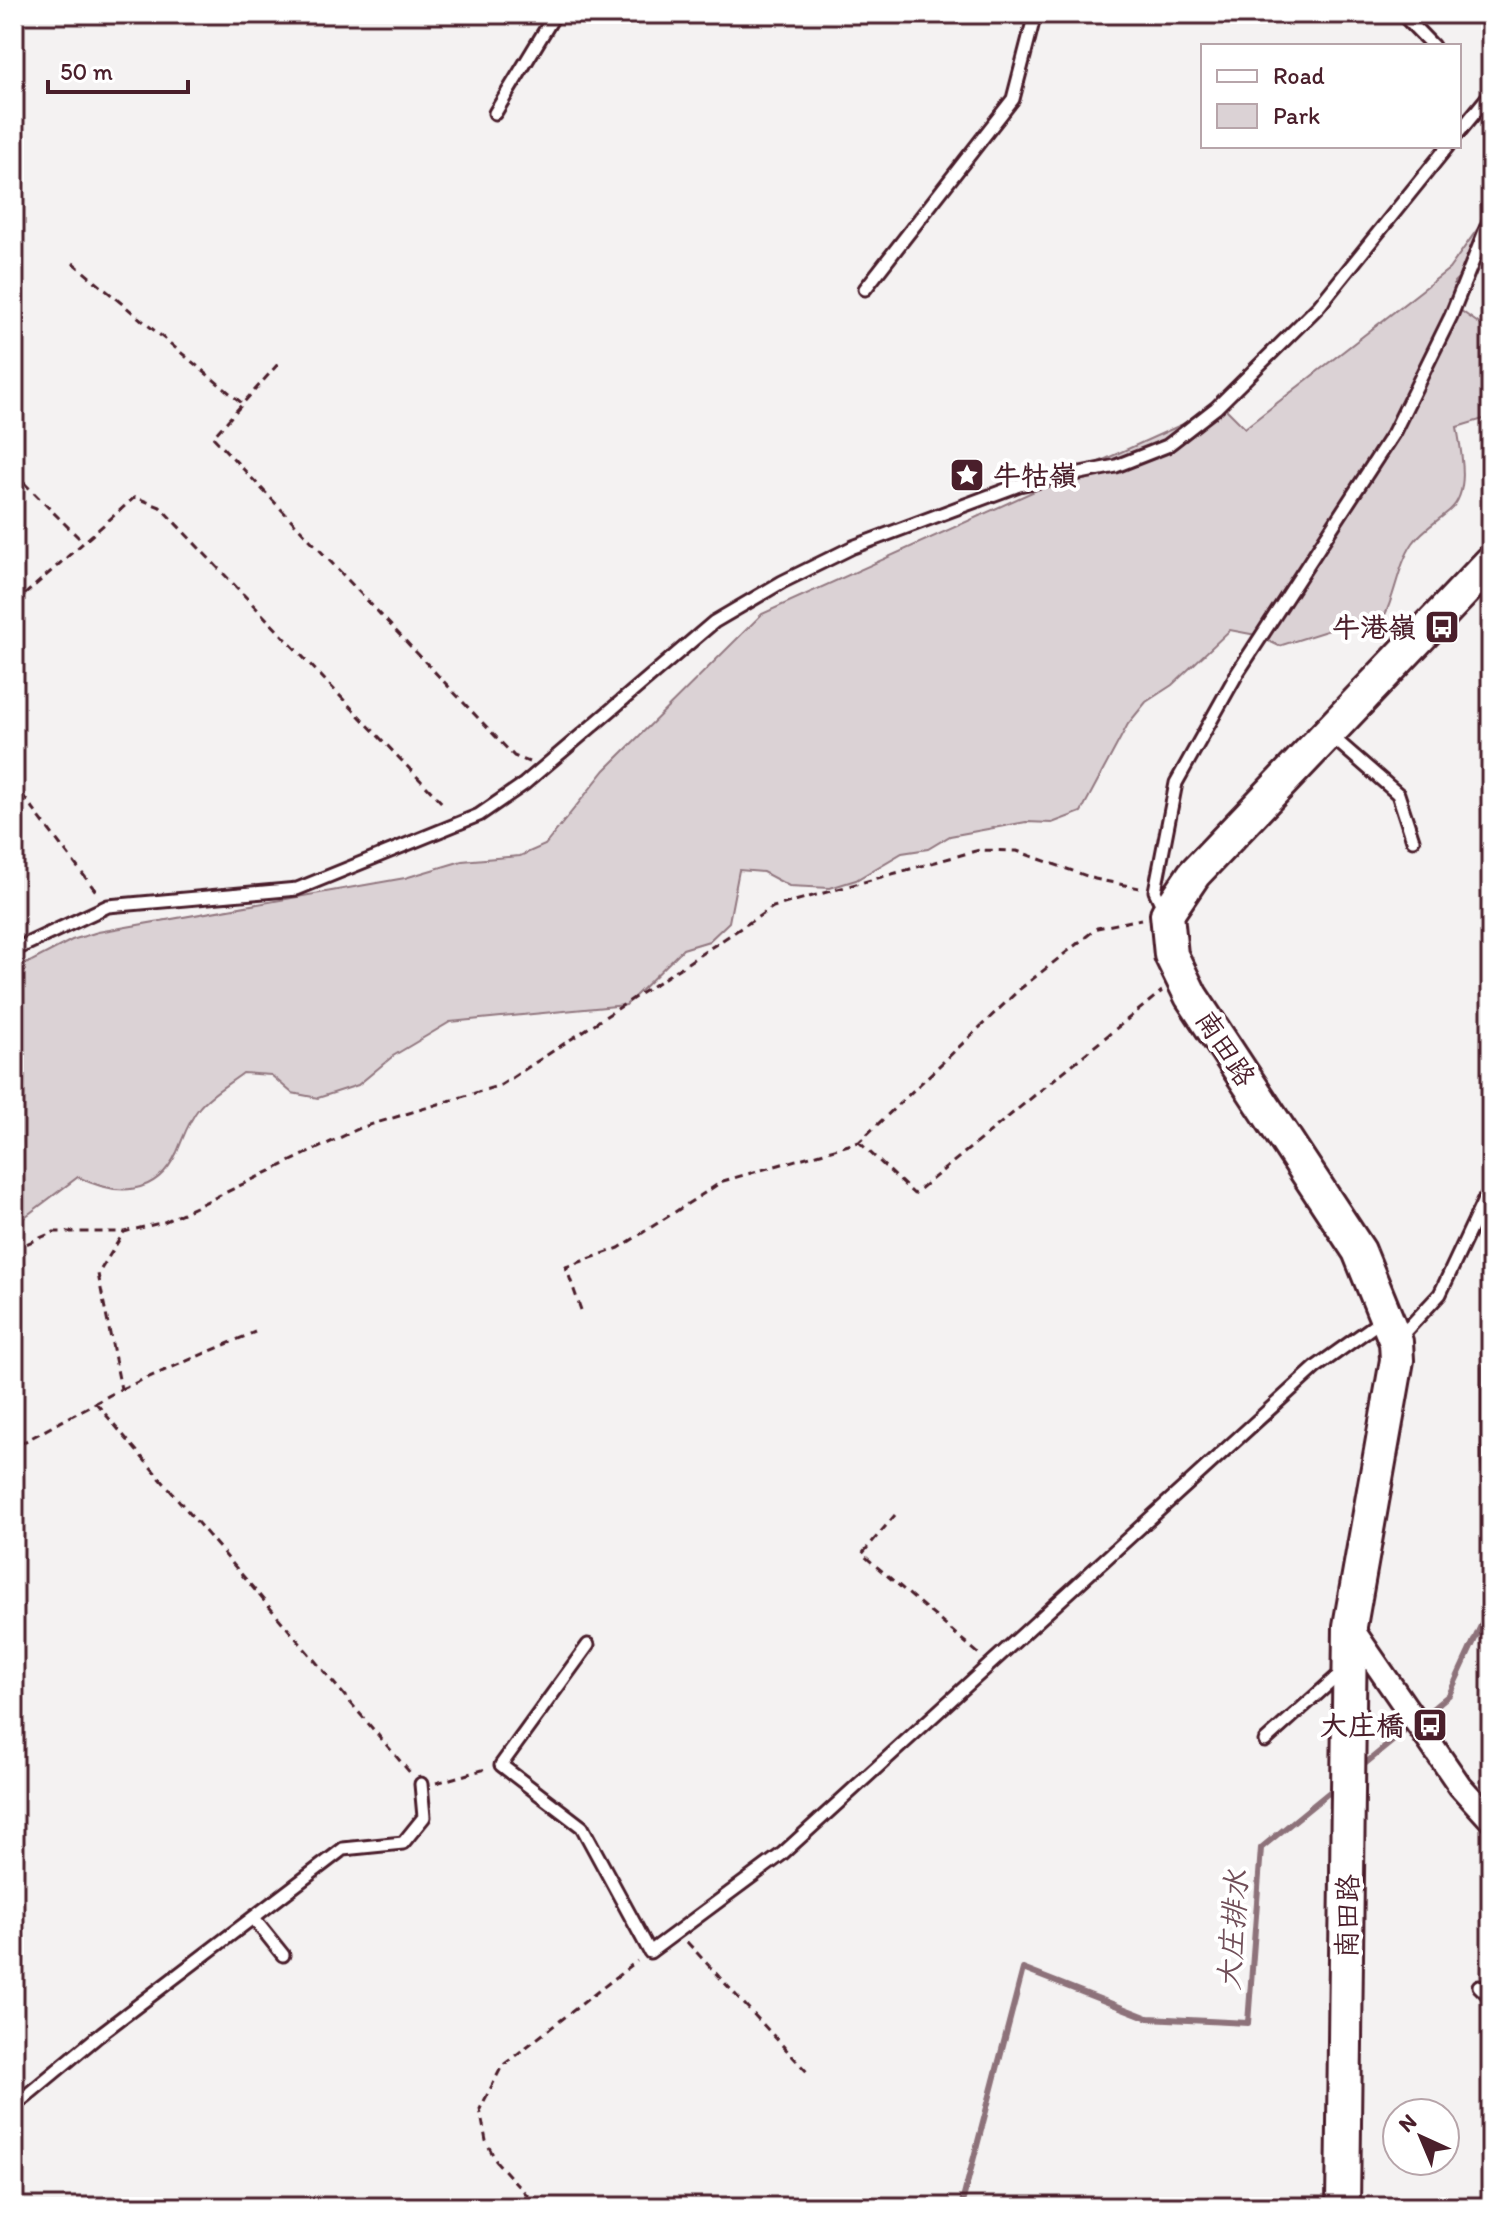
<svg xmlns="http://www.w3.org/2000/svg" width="1505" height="2221" font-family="Itim,'LXGW WenKai TC',sans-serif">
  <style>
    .green { fill: #dbd2d5; stroke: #927880; stroke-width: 2 }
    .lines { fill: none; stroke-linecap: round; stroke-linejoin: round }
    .stream { stroke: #8d727a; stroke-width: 6 }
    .lane-casing { stroke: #4a1f2b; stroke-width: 17 }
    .street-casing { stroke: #4a1f2b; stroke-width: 28 }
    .secondary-casing { stroke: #4a1f2b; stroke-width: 38 }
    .path { stroke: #4a1f2b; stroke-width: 3; stroke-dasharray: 8 6; stroke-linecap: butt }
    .lane { stroke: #fff; stroke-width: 11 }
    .street { stroke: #fff; stroke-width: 22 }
    .secondary { stroke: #fff; stroke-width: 32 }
    .labels { text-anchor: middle; stroke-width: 8; stroke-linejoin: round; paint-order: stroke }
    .poi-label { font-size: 28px; font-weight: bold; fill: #4a1f2b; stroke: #fff; text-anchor: end }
    .street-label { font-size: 28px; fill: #4a1f2b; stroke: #fff }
    .water-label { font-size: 30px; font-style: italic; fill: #714f59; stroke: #fff }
  </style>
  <rect width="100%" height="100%" fill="#f4f2f2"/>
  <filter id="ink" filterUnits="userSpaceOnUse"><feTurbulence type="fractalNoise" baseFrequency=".0125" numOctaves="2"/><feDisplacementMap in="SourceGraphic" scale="16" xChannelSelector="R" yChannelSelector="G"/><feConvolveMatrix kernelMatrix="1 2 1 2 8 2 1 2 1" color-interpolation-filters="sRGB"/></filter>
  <g filter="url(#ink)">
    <!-- green -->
    <path class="green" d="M1491 210V260L1472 265 1454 282 1457 308 1491 332V425L1483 419 1457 427C1461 451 1471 492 1450 510 1438 521 1423 529 1413 543 1398 565 1396 593 1384 617L1358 621 1279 646 1256 635 1230 630 1172 685 1146 702 1128 724 1081 812 1052 823 1026 822 950 836 928 849 902 853 856 880 830 888 789 886 763 872 739 870 729 922 709 941 683 949 626 1005 450 1022 393 1056 358 1085 318 1098 292 1093 271 1075 243 1073C229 1084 210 1094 199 1108 188 1122 184 1136 177 1152 156 1197 116 1196 78 1177L14 1225V970L72 940 98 932 405 878 462 861 520 856 545 845 605 770 762 614 1223 406 1245 428 1449 269Z"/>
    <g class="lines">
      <!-- stream -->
      <path class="stream" d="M1491 1355 1483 1368V1464L1491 1513
        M1420 1719 1449 1695 1491 1604
        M1361 1767 1411 1726
        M961 2207 1023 1969 1148 2018 1248 2023 1261 1848 1337 1786"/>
      <!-- lane casing -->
      <g class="lane-casing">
        <path id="lane" d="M1402 14 1433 46
          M495 113 555 14
          M1459 132 1491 93
          M865 289 1013 99 1035 14
          M1329 734 1398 794 1413 840
          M1164 910 1155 891 1176 783 1238 672 1394 432 1451 316 1491 216
          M14 950 108 906 297 889 479 815 524 784 714 622 782 582 853 547 1019 485 1116 466 1167 446 1216 408 1319 306 1448 146
          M1399 1338 1440 1294 1484 1200 1491 1194
          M588 1645 501 1765 582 1827 650 1952 782 1854 1316 1367 1382 1320
          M1265 1741 1342 1672
          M255 1920 283 1955
          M1479 1986 1491 1998
          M14 2106 103 2032 343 1849 403 1843 424 1817 421 1784"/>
      </g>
      <!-- street casing -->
      <g class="street-casing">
        <path id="street" d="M1350 1626 1460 1786 1491 1820"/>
      </g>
      <!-- secondary casing -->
      <g class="secondary-casing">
        <path id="secondary" d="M1343 2207 1350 1626 1397 1360 1396 1342 1359 1251 1191 996 1171 955 1167 914 1194 874 1491 562"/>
      </g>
      <!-- path -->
      <path class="path" d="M73 263 243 404
        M278 364 213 437 514 756 529 762
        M14 473 82 541
        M14 604 135 497 160 507 444 805
        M14 784 98 894
        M859 1142 914 1194 1162 991
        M14 1249 54 1232H124L164 1222 360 1128 501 1085 773 907 979 850 1017 851 1095 879 1139 888
        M581 1310 566 1267 619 1248 723 1181 859 1142 1020 989 1097 928 1141 919
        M121 1389 255 1332
        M96 1403 412 1775
        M20 1444 121 1389 98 1274 124 1232
        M895 1515 862 1554 979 1654
        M436 1783 486 1769
        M687 1942 807 2072
        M538 2207 496 2161 486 2141 480 2109 502 2066 637 1961
        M1303 2207H1310"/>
      <!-- lane -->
      <use href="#lane" class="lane"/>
      <!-- street -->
      <use href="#street" class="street"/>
      <!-- secondary -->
      <use href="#secondary" class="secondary"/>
    </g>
  </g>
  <!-- icons -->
  <defs>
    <g id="sight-square" transform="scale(1.8)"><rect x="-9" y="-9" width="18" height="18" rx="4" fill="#4a1f2b" stroke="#fff"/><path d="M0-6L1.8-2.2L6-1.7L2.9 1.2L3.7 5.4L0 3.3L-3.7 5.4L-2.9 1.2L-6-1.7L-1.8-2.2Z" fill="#fff"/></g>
    <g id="bus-square" transform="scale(1.8)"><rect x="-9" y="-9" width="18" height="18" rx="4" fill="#4a1f2b" stroke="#fff"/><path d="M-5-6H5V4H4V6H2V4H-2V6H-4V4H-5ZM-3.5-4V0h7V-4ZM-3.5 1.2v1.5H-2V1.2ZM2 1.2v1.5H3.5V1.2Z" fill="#fff"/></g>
  </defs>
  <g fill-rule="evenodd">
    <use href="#sight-square" x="967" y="475"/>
    <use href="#bus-square" x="1442" y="627"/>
    <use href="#bus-square" x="1430" y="1725"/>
  </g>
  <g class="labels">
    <!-- poi labels -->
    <g class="poi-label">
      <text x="993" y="485" text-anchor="start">牛牯嶺</text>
      <text x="1416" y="637">牛港嶺</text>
      <text x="1404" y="1735">大庄橋</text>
    </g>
    <!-- street labels -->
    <g class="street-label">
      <text transform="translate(1226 1048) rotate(57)" y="10">南田路</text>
      <text transform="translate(1347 1916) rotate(-89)" y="10">南田路</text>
    </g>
    <!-- water labels -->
    <g class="water-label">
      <text transform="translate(1233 1930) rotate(-86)" y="10">大庄排水</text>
    </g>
  </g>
  <!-- margin -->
  <rect width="1505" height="2221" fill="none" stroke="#fff" stroke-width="48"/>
  <rect x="24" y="24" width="1457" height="2173" fill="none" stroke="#4a1f2b" stroke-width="3" filter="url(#ink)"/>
  <!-- legend -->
  <rect x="1201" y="44" width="260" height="104" fill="#ffffff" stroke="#b7a5aa" stroke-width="2"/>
  <rect x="1217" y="70" width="40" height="12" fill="#ffffff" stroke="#b7a5aa" stroke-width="2"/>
  <text x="1273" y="84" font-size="24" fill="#4a1f2b">Road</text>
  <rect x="1217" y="104" width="40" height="24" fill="#dbd2d5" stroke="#b7a5aa" stroke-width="2"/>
  <text x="1273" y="124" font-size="24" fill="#4a1f2b">Park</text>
  <!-- north arrow -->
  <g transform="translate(1421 2137) rotate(316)"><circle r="38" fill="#ffffff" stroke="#b7a5aa" stroke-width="2"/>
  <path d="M0-6L14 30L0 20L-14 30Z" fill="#4a1f2b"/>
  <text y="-12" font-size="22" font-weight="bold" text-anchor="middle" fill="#4a1f2b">N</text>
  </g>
  <!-- scale -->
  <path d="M48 80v12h140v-12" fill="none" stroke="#4a1f2b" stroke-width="4"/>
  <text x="60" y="80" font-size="24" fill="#4a1f2b" stroke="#ffffff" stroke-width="6" paint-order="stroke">50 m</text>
</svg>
